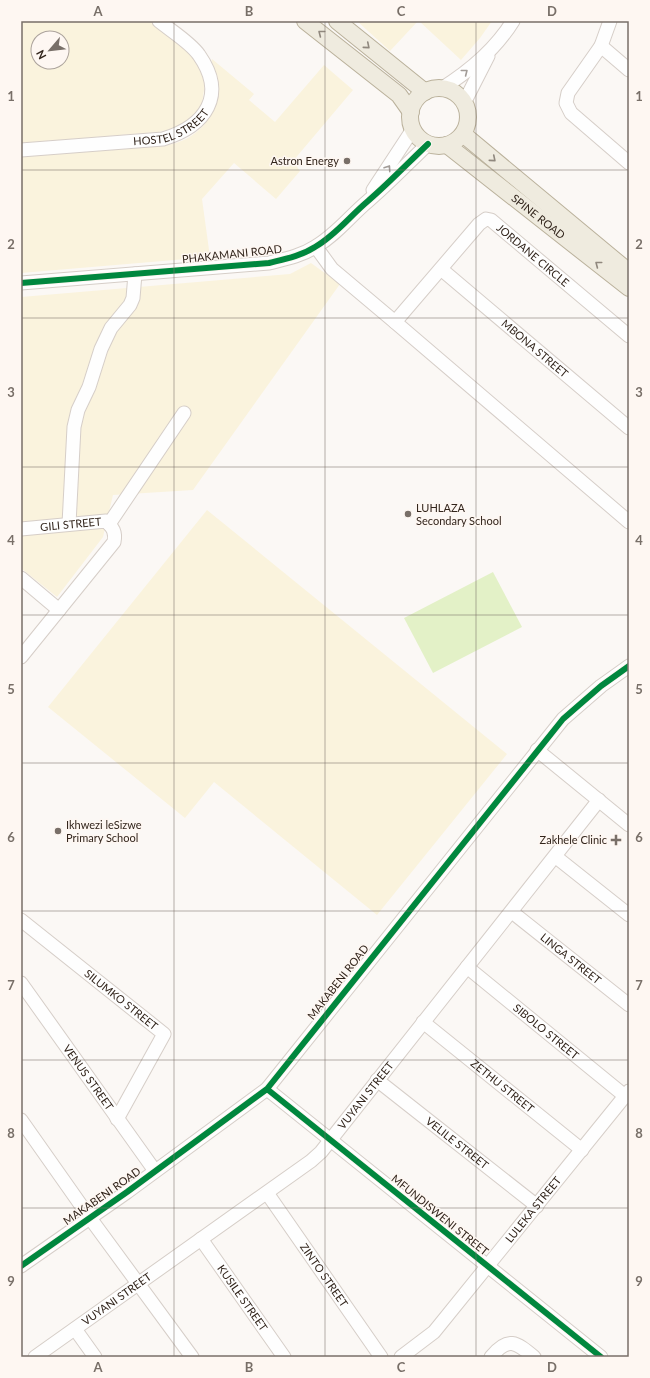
<svg xmlns="http://www.w3.org/2000/svg" width="650" height="1378" font-family="Lato,sans-serif">
  <style>
    .green { fill: #e3f1c7 }
    .sand { fill: #faf3dd; fill-rule: evenodd }
    .lines { fill: none; stroke-linecap: round; stroke-linejoin: round }
    .minor-casing { stroke: #d6cec8; stroke-width: 15 }
    .major-casing { stroke: #bab19b; stroke-width: 18 }
    .minor { stroke: #fefefe; stroke-width: 13 }
    .major { stroke: #efebdf; stroke-width: 16 }
    .cycleway-casing { stroke: #fef7f2; stroke-width: 8 }
    .cycleway { stroke: #00873e; stroke-width: 6 }
    .oneway { stroke: #90887e }
    .oneway2 { stroke: #a29c98 }
    .grid { fill: none; stroke: #786f68; stroke-width: 1; stroke-opacity: 0.55 }
    .poi-dot { fill: #786f68; stroke: #fef7f2; stroke-width: 1.5 }
    .labels { text-anchor: middle; stroke-width: 3; stroke-linejoin: round; paint-order: stroke }
    .street-label { font-size: 11px; fill: #32251c; stroke: #fef7f2 }
    .poi-label { font-size: 11px; fill: #32251c; stroke: #fef7f2; text-anchor: end }
    .neatline { fill: none; stroke: #786f68; stroke-width: 1.5 }
    .grid-label { font-size: 13px; text-anchor: middle; font-weight: bold; fill: #786f68 }
  </style>
  <rect width="100%" height="100%" fill="#fbf8f5"/>
  <!-- green -->
  <path class="green" d="M493 572 522 627 433 673 404 618Z"/>
  <!-- sand -->
  <path class="sand" d="M21 21H153L192 54 201 68 205 83 202 104 193 118 180 127 158 132 21 143ZM38 38H62V62H38Z
    M357 21H418L390 51Z
    M419 21H492L480 38 461 60Z
    M212 59 254 94 249 100 275 122 324 65 353 90 293 161 300 171 276 199 234 163 202 199 210 257 21 273V157L165 146C172 144 180 142 186 139 207 128 220 106 218 83 217 74 210 67 212 59Z
    M311 263 340 284 193 490 113 495 103 537 57 597 22 569 21 297 290 274Z
    M207 510 507 754 377 915 214 782 185 818 48 707Z"/>
  <g class="lines">
    <!-- minor casing -->
    <g class="minor-casing">
      <g id="minor">
        <path d="M610 21 601 46 568 93 566 103 571 113 629 163"/>
        <path d="M601 46 629 70"/>
        <path d="M441 89C470 71 495 50 513 21"/>
        <path d="M464 103 488 56"/>
        <path id="s1" d="M21 150 163 139C206 126 227 95 199 55 191 43 170 30 159 21"/>
        <path d="M373 190 413 129"/>
        <path id="s2" d="M316 247 332 269 395 322 479 224 486 219 491 220 629 336"/>
        <path id="s3" d="M441 269 629 428"/>
        <path d="M21 283 269 263C285 259 301 256 315 247 336 235 350 216 368 201 389 183 408 163 428 144"/>
        <path d="M395 322 629 522"/>
        <path d="M69 524 74 427 78 410 89 387 101 349 111 328 130 305 133 298 135 274"/>
        <path d="M109 524 184 413"/>
        <path id="s4" d="M21 529 106 521C113 528 116 532 114 542L21 657"/>
        <path d="M21 578 59 610"/>
        <path d="M537 750 629 825"/>
        <path d="M556 857 629 915"/>
        <path id="s5" d="M512 912 629 1005"/>
        <path id="s6" d="M21 920 164 1034 117 1119"/>
        <path id="s7" d="M467 967 625 1096"/>
        <path id="s8" d="M21 983 155 1171"/>
        <path id="s9" d="M423 1022 582 1150"/>
        <path id="s10" d="M377 1080 537 1206"/>
        <path d="M267 1089 601 1357"/>
        <path d="M21 1120 90 1218 192 1357"/>
        <path id="s11" d="M267 1193 381 1357"/>
        <path id="s12" d="M201 1239 284 1357"/>
        <path d="M21 1266 127 1192 267 1089 563 719 601 686 629 666"/>
        <path d="M75 1329 95 1357"/>
        <path id="s13" d="M35 1357 311 1161 321 1152 599 800"/>
        <path id="s14" d="M401 1357 434 1332 629 1091"/>
        <path d="M491 1357C508 1336 516 1342 534 1357"/>
      </g>
    </g>
    <!-- major casing -->
    <g class="major-casing">
      <g id="major">
        <path d="M305 21 399 95 411 112"/>
        <path d="M337 21 425 92"/>
        <circle cx="439" cy="117" r="29"/>
        <path d="M463 134 629 272"/>
        <path id="s15" d="M447 145 629 288"/>
      </g>
    </g>
    <!-- minor -->
    <use href="#minor" class="minor"/>
    <!-- major -->
    <use href="#major" class="major"/>
    <!-- cycleway casing -->
    <g class="cycleway-casing">
      <path id="cycleway" d="M21 283 269 263C285 259 301 256 315 247 336 235 350 216 368 201 389 183 408 163 428 144
        M267 1089 601 1357
        M21 1266 127 1192 267 1089 563 719 601 686 629 666"/>
    </g>
    <!-- cycleway -->
    <use href="#cycleway" class="cycleway"/>
  </g>
  <!-- one-way arrows -->
  <defs><path id="oneway-chevron" d="M-2-3.5L2.5 0L-2 3.5" fill="none" stroke-width="1.6" stroke-linecap="round" stroke-linejoin="round"/></defs>
  <g class="oneway">
    <use href="#oneway-chevron" transform="translate(321 33) rotate(-142)"/>
    <use href="#oneway-chevron" transform="translate(367 46) rotate(40)"/>
    <use href="#oneway-chevron" transform="translate(493 159) rotate(40)"/>
    <use href="#oneway-chevron" transform="translate(598 264) rotate(-142)"/>
  </g>
  <g class="oneway2">
    <use href="#oneway-chevron" transform="translate(465 72) rotate(-38)"/>
    <use href="#oneway-chevron" transform="translate(388 168) rotate(-56)"/>
  </g>
  <!-- grid -->
  <path class="grid" d="M174 21V1357M325 21V1357M476 21V1357M21 170H629M21 318H629M21 467H629M21 615H629M21 763H629M21 911H629M21 1060H629M21 1208H629"/>
  <!-- markers -->
  <g class="poi-dot">
    <circle cx="347" cy="161" r="4"/>
    <circle cx="408" cy="514" r="4"/>
    <circle cx="58" cy="831" r="4"/>
    <path d="M614 834h4v4h4v4h-4v4h-4v-4h-4v-4h4z"/>
  </g>
  <g class="labels">
    <!-- street labels -->
    <g class="street-label">
      <text dy="4" stroke="none"><textPath href="#s1" startOffset="154">HOSTEL STREET</textPath></text>
      <text dy="4" stroke="none"><textPath href="#s15" startOffset="116">SPINE ROAD</textPath></text>
      <text transform="translate(232 254) rotate(-6)" y="4">PHAKAMANI ROAD</text>
      <text dy="4" stroke="none"><textPath href="#s2" startOffset="307">JORDANE CIRCLE</textPath></text>
      <text dy="4" stroke="none"><textPath href="#s3" startOffset="123">MBONA STREET</textPath></text>
      <text dy="4" stroke="none"><textPath href="#s4" startOffset="50">GILI STREET</textPath></text>
      <text dy="4" stroke="none"><textPath href="#s5" startOffset="75">LINGA STREET</textPath></text>
      <text transform="translate(338 982) rotate(-52)" y="4">MAKABENI ROAD</text>
      <text dy="4" stroke="none"><textPath href="#s6" startOffset="128">SILUMKO STREET</textPath></text>
      <text dy="4" stroke="none"><textPath href="#s7" startOffset="102">SIBOLO STREET</textPath></text>
      <text dy="4" stroke="none"><textPath href="#s8" startOffset="116">VENUS STREET</textPath></text>
      <text dy="4" stroke="none"><textPath href="#s9" startOffset="102">ZETHU STREET</textPath></text>
      <text dy="4" stroke="none"><textPath href="#s13" startOffset="424">VUYANI STREET</textPath></text>
      <text dy="4" stroke="none"><textPath href="#s10" startOffset="102">VELILE STREET</textPath></text>
      <text transform="translate(102 1196) rotate(-35)" y="4">MAKABENI ROAD</text>
      <text dy="4" stroke="none"><textPath href="#s14" startOffset="199">LULEKA STREET</textPath></text>
      <text transform="translate(440 1215) rotate(39)" y="4">MFUNDISWENI STREET</text>
      <text dy="4" stroke="none"><textPath href="#s11" startOffset="100">ZINTO STREET</textPath></text>
      <text dy="4" stroke="none"><textPath href="#s12" startOffset="72">KUSILE STREET</textPath></text>
      <text dy="4" stroke="none"><textPath href="#s13" startOffset="100">VUYANI STREET</textPath></text>
    </g>
    <!-- poi labels -->
    <g class="poi-label">
      <text x="339" y="165">Astron Energy</text>
      <text x="416" y="512" text-anchor="start">LUHLAZA<tspan x="416" dy="13">Secondary School</tspan></text>
      <text x="66" y="829" text-anchor="start">Ikhwezi leSizwe<tspan x="66" dy="13">Primary School</tspan></text>
      <text x="607" y="844">Zakhele Clinic</text>
    </g>
  </g>
  <!-- border -->
  <rect width="650" height="1378" fill="none" stroke="#fef7f2" stroke-width="44"/>
  <!-- north arrow -->
  <g transform="translate(50 50) rotate(242)"><circle r="19" fill="#fef7f2" stroke="#aca39c"/>
  <path d="M0-3L7 15L0 10L-7 15Z" fill="#786f68"/>
  <text y="-6" font-size="11" font-weight="bold" text-anchor="middle" fill="#32251c">N</text>
  </g>
  <rect x="22" y="22" width="606" height="1334" class="neatline"/>
  <g class="grid-label">
    <text x="98" y="16">A</text>
    <text x="249" y="16">B</text>
    <text x="401" y="16">C</text>
    <text x="552" y="16">D</text>
    <text x="11" y="101">1</text>
    <text x="639" y="101">1</text>
    <text x="11" y="249">2</text>
    <text x="639" y="249">2</text>
    <text x="11" y="397">3</text>
    <text x="639" y="397">3</text>
    <text x="11" y="545">4</text>
    <text x="639" y="545">4</text>
    <text x="11" y="694">5</text>
    <text x="639" y="694">5</text>
    <text x="11" y="842">6</text>
    <text x="639" y="842">6</text>
    <text x="11" y="990">7</text>
    <text x="639" y="990">7</text>
    <text x="11" y="1138">8</text>
    <text x="639" y="1138">8</text>
    <text x="11" y="1286">9</text>
    <text x="639" y="1286">9</text>
    <text x="98" y="1372">A</text>
    <text x="249" y="1372">B</text>
    <text x="401" y="1372">C</text>
    <text x="552" y="1372">D</text>
  </g>
</svg>
